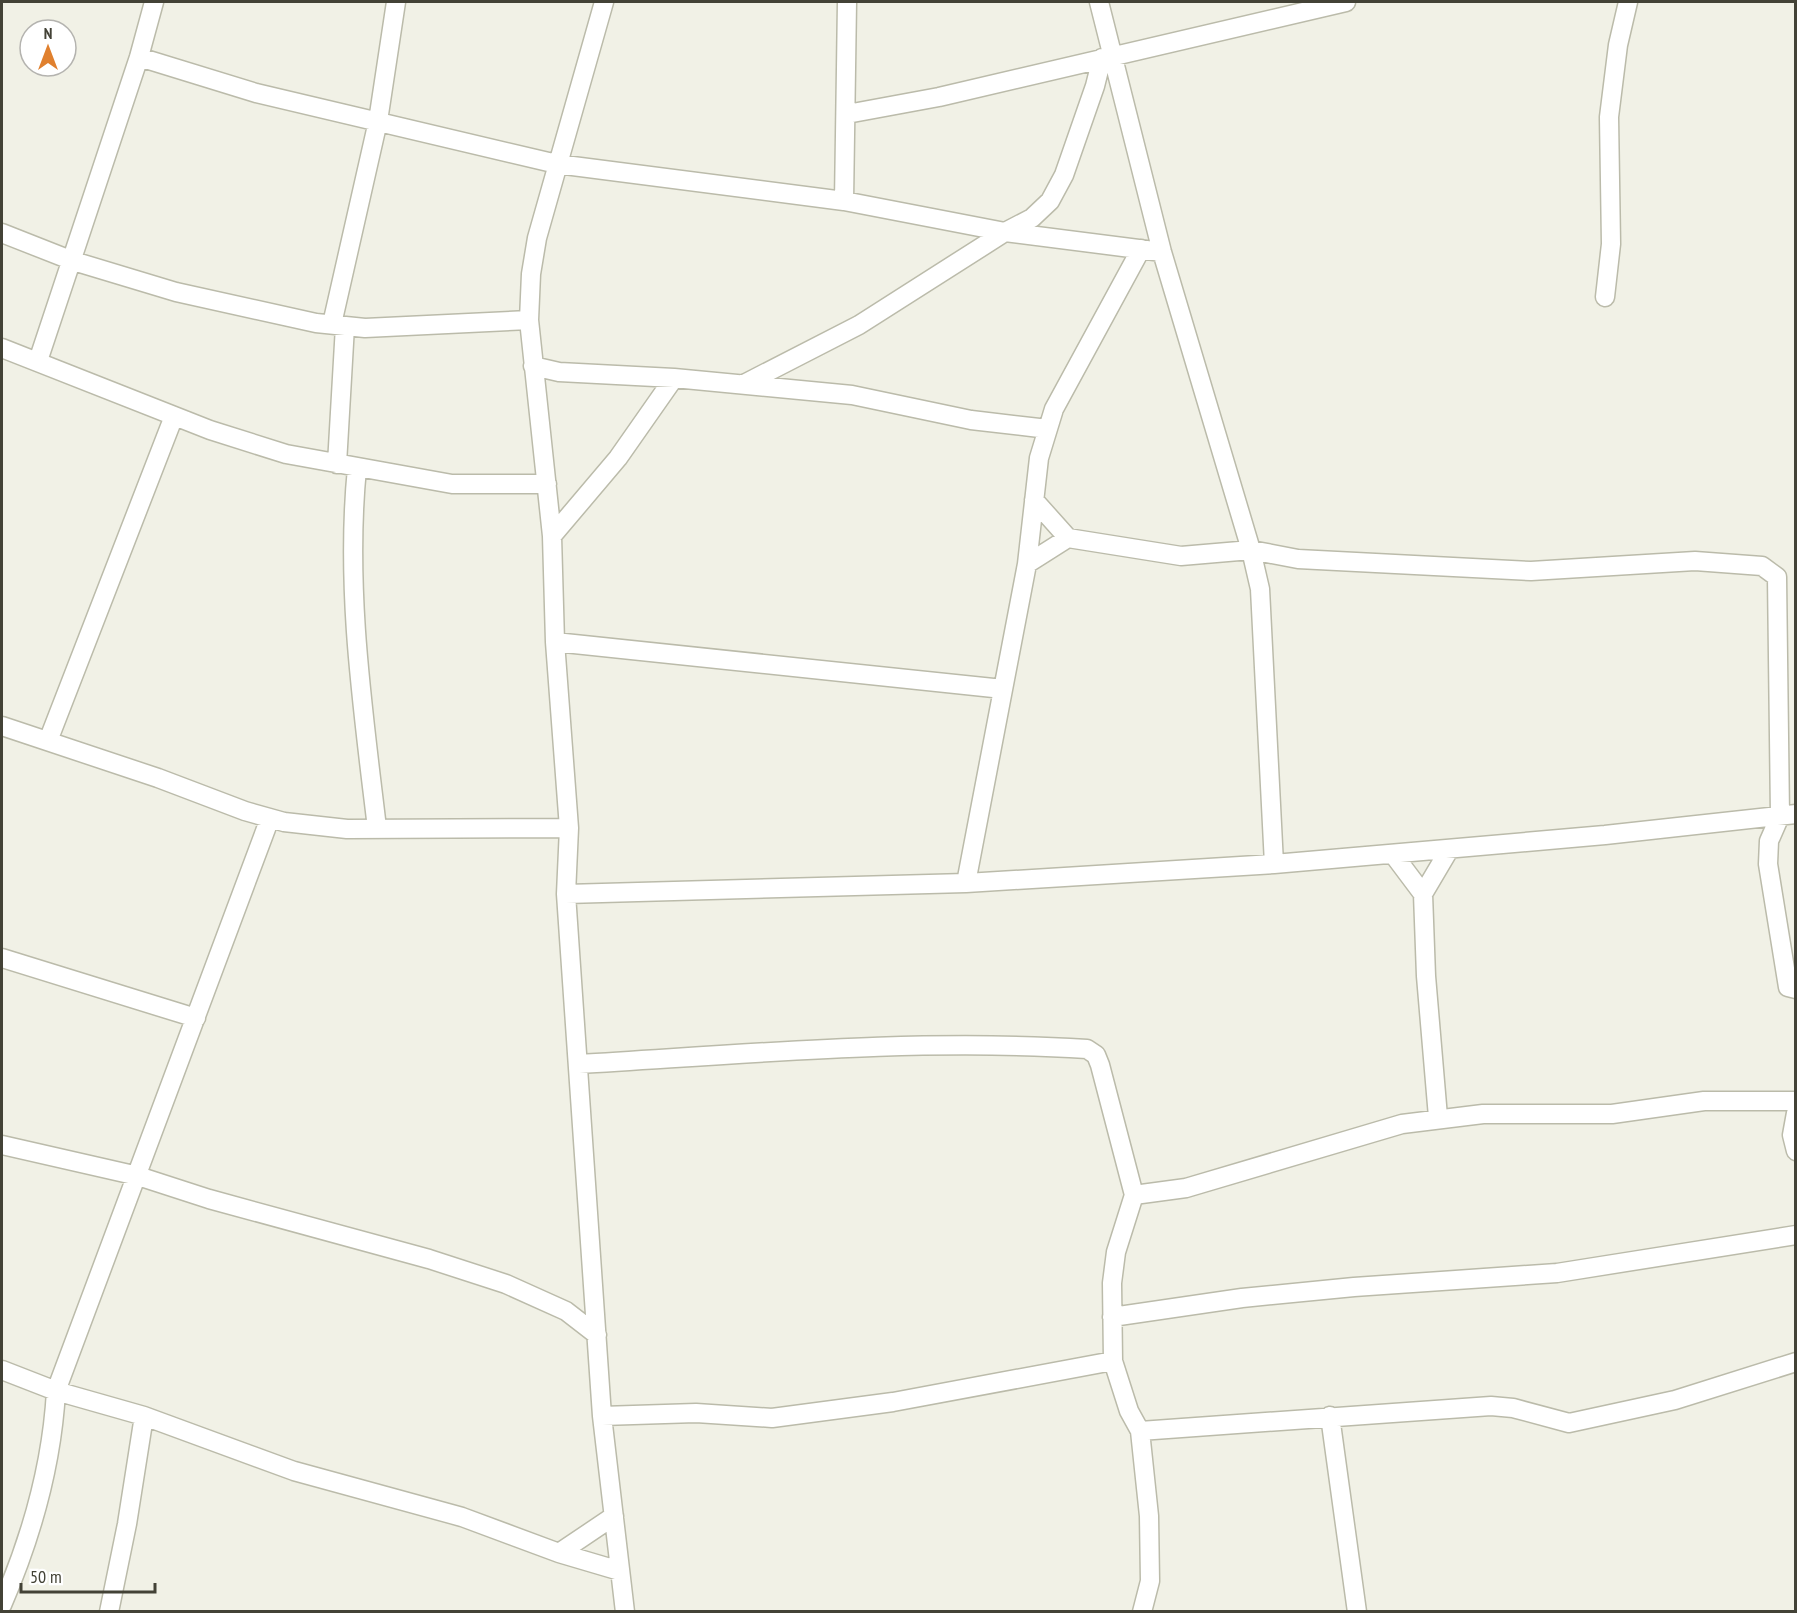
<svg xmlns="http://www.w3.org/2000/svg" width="1797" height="1613" font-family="'PT Sans Narrow',sans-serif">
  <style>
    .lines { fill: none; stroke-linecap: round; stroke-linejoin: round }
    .minor-casing { stroke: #bba; stroke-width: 21 }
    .minor { stroke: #fff; stroke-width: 18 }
  </style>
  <rect width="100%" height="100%" fill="#f1f1e6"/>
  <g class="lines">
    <!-- minor casing -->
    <g class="minor-casing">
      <path id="minor" d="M604 2 537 238 531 274 529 320 552 536 555 642 569 828 566 894 602 1416 625 1612
        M1099 2 1162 252 1251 550 1260 589 1274 864
        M139 57 256 93 557 164 844 201 1005 232 1162 252
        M847 114 939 97 1346 2
        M844 201 847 2
        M2 233 73 261 176 292 316 323 365 328 529 320
        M1605 297 1611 244 1609 117 1618 45 1628 2
        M332 324 378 121 396 2
        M2 348 210 430 286 454 452 484H547
        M38 361 139 57 154 2
        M533 366 559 372 674 378 852 395 971 420 1048 429
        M744 384 859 325 1005 232 1032 218 1050 201 1064 175 1095 86 1102 58
        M337 464 345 326
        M357 468C345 588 363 710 377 828
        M1034 500 1068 538 1181 556 1251 550 1298 559 1531 571 1695 561 1762 566 1777 577 1780 816 1769 841 1768 864 1788 987 1796 989
        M552 536 618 458 674 378
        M1027 564 1068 538
        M555 642 1003 689
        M2 726 158 778 245 811 284 822 347 829 569 828
        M48 741 174 416
        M1393 854 1423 894
        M966 883 1027 564 1039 458 1054 409 1141 249
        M566 894 966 883 1274 864 1605 835 1796 814
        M2 958 196 1018
        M579 1064C748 1054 918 1038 1087 1049L1096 1055 1100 1065 1134 1195 1116 1252 1112 1283 1113 1361
        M1796 1113 1792 1135 1796 1151
        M1438 1117 1426 976 1423 894 1449 850
        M2 1145 138 1176 209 1199 429 1259 506 1284 566 1311 597 1335
        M1134 1195 1186 1188 1402 1124 1483 1114H1612L1704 1101H1796
        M1112 1317 1242 1298 1354 1287 1557 1273 1796 1235
        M2 1370 56 1391 144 1416 294 1471 462 1517 559 1553 620 1571
        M602 1416 696 1413 772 1418 893 1402 1113 1361 1129 1411 1140 1431 1149 1516 1150 1581 1142 1612
        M1330 1416 1357 1612
        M1140 1431 1491 1406 1513 1408 1569 1423 1675 1400 1796 1362
        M559 1553 614 1516
        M2 1605C31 1538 52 1463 56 1391L270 818
        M109 1612 127 1524 144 1416"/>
    </g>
    <!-- minor -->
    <use href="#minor" class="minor"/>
  </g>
  <!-- border -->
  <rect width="1797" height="1613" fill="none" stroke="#434236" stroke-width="6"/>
  <!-- north arrow -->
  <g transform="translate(48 48)"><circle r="28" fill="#ffffff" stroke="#b4b3af" stroke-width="1.5"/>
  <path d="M0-4.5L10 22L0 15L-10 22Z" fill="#e0802e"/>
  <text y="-9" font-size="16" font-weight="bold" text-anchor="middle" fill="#434236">N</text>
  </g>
  <!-- scale -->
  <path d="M21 1583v9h134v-9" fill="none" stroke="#434236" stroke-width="3"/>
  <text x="30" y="1583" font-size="18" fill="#434236" stroke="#ffffff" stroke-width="4.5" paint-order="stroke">50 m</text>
</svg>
